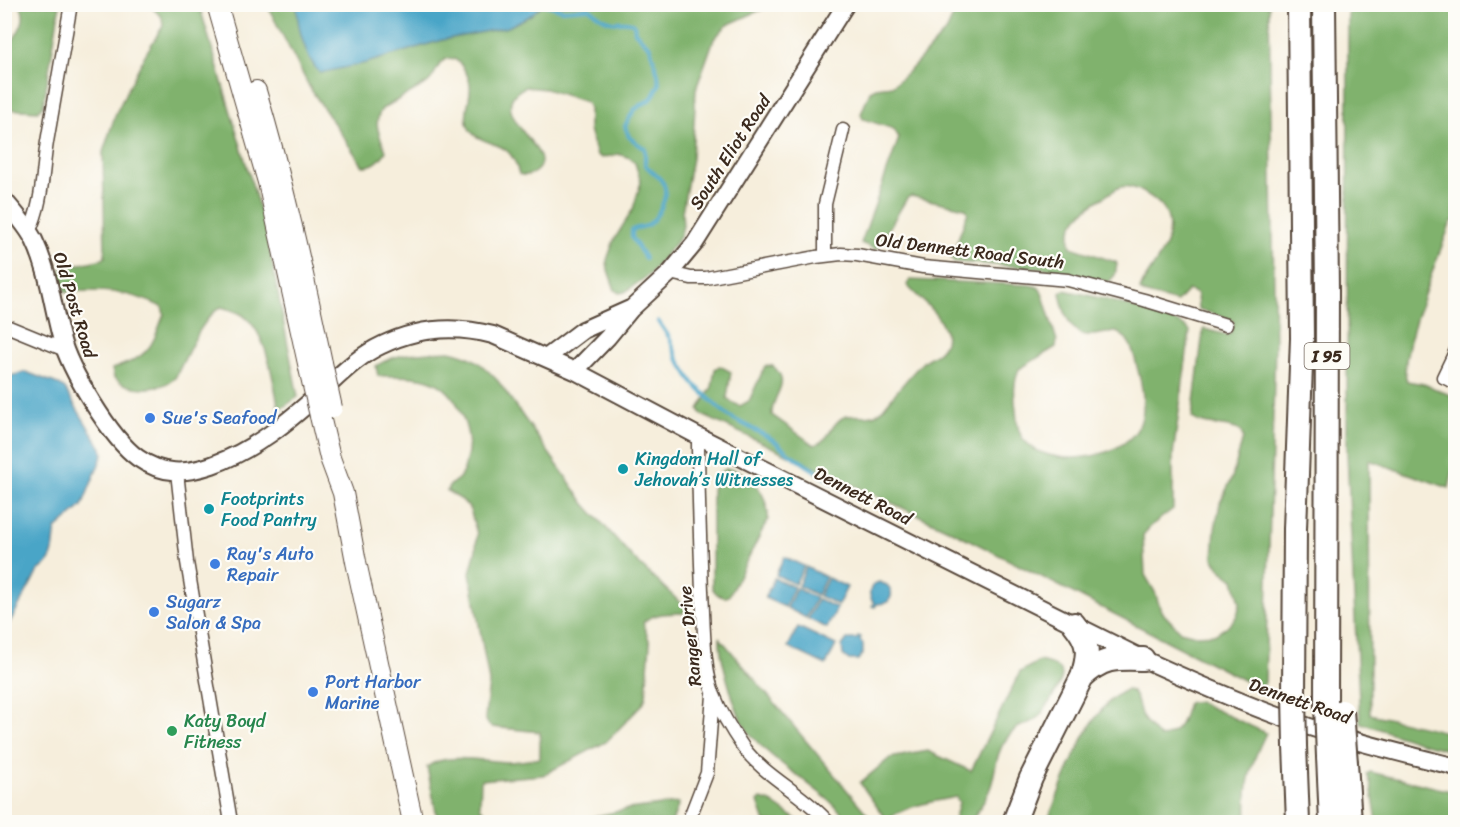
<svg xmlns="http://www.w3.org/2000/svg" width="1460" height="827" font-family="Sriracha,sans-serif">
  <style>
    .forest { fill: #80b26d; stroke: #5e6e46; stroke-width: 1.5 }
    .water { fill: #48a5c7; stroke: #426872; stroke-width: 1.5 }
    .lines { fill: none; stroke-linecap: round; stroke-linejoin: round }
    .stream { stroke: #48a5c7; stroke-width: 4 }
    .street-casing { stroke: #57473a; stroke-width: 15 }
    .secondary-casing { stroke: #57473a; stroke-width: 20 }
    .primary-casing { stroke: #57473a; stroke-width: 22 }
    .highway-casing { stroke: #57473a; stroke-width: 26 }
    .street { stroke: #fff; stroke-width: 12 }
    .secondary { stroke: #fff; stroke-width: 16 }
    .primary { stroke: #fff; stroke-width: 20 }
    .highway { stroke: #fff; stroke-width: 22 }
    .primary-bridge-casing { stroke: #57473a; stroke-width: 22; stroke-linecap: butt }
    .highway-bridge-casing { stroke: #57473a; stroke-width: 26; stroke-linecap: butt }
    .primary-bridge { stroke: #fff; stroke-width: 20 }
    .highway-bridge { stroke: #fff; stroke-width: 22 }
    .shop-dot { fill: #3f7fe0; stroke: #fdfcf7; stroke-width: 2 }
    .culture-dot { fill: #0f9aa8; stroke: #fdfcf7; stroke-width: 2 }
    .leisure-dot { fill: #2e9e5b; stroke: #fdfcf7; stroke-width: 2 }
    .labels { text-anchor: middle; stroke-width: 4.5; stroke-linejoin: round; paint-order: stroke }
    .shield { fill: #fdfcf7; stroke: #75695f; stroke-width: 1.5 }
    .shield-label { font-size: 16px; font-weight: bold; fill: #3b2a1e }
    .street-label { font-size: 18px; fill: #3b2a1e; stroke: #fdfcf7 }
    .shop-label { font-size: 18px; fill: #366cbe; stroke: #fdfcf7; text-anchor: start }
    .culture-label { font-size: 18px; fill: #0d838f; stroke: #fdfcf7; text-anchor: start }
    .leisure-label { font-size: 18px; fill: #27864d; stroke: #fdfcf7; text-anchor: start }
  </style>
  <rect width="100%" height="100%" fill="#fdfcf7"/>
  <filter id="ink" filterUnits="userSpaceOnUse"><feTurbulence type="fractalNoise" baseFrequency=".0167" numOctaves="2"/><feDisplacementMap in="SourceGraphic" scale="12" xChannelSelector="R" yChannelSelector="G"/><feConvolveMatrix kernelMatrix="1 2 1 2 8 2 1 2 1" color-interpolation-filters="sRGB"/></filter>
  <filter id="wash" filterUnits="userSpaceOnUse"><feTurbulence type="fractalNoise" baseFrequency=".008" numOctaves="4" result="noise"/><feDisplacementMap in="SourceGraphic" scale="24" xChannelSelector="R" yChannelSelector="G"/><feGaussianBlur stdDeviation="1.35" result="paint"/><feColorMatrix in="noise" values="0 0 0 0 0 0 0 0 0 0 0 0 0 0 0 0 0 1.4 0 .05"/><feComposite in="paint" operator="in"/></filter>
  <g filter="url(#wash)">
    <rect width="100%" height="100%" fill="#f6eedc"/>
    <!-- forest -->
    <path class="forest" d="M20 5H60L43 106 38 111 5 109C4 97 2 67 5 56 10 38 31 25 20 5Z
      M149 5H193L201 11 266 231 298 397 279 410C273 381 267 327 239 313 233 310 227 309 221 307 201 318 186 358 175 378 159 392 130 391 114 378L112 369C150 355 150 351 164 314L162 307C129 291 102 289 66 292L64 290 60 271 62 268 103 259 105 257 103 152 116 113 145 55 163 26 162 17Z
      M267 5H297L300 24 320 72 366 63 442 40 508 27 531 15 542 5H772L727 25 714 39 696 89 692 158 682 212 683 226 680 237 650 274 625 292 619 293 615 290 608 270 607 260 614 240 633 209 641 182 635 163 630 158 618 154 602 158 597 155 589 130V108L586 102 546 89 525 87C489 105 530 135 539 154 546 167 532 179 519 174 517 166 514 156 506 150 494 141 474 142 468 126 463 113 472 97 470 84 468 72 454 47 440 64 435 71 434 78 427 83 412 92 397 100 382 109 372 123 380 136 386 151 382 159 373 167 363 166L310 88Z
      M958 5H1269L1275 347 1265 683 1259 688 948 529 702 415 699 409 712 387 715 369 720 366 731 372 727 398 731 402 740 406 749 401 765 366H773C793 384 771 394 772 415L814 445C831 440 829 426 842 418 852 412 867 420 880 412 894 395 907 378 923 362 928 357 936 356 941 349 948 341 946 331 941 323 934 308 918 298 907 285L910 280 1030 285 1038 287 1042 292 1057 341 1056 347 1019 369C1013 384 1014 394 1016 410 1017 420 1017 432 1024 440 1048 470 1121 460 1138 428 1147 412 1143 390 1139 374 1134 358 1134 339 1116 332 1106 332 1097 336 1087 335 1069 334 1063 308 1060 293L1064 290C1085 294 1180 317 1190 331L1173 455V509L1152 525 1143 535 1145 575 1155 592 1161 611 1180 631 1196 635 1216 634 1230 624 1237 616 1240 603 1234 579 1223 572 1213 558 1215 529 1220 503 1232 478 1243 438 1241 431C1226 423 1207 428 1192 418L1203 332 1204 329 1227 335 1231 333 1234 322 1232 320 1198 309 1197 294 1188 290 1177 302 1143 293 1140 290C1146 272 1162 259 1167 241 1173 215 1164 204 1143 192 1136 188 1128 185 1120 187 1115 189 1109 194 1104 197 1087 207 1064 223 1071 247L1116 262 1117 264 1115 275 1109 282 1051 269 954 262 951 258 968 212 965 208 911 196 907 198 878 247 875 249 861 243 899 138 894 129 863 119 861 114 870 91 876 88 892 86 897 82 913 67 947 30Z
      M1348 5H1437L1443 9 1455 11V221L1451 222C1441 250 1396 358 1407 381L1424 384 1455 397V462L1449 488 1369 460 1370 714 1455 734V752L1418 742 1361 723 1360 721 1347 454Z
      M450 351C474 356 482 364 498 381L585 504 634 559 685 607 684 613C671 614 652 612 643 623L650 643 646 696 643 704 606 742 543 775 481 780 480 807 494 822H438L427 767C445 752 484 761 506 762 517 762 529 760 540 758V732L492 727 488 724 485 718 489 682 470 573 476 550 477 534 470 509 462 500 447 491C449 484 454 483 459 478 463 473 465 467 466 461 471 444 468 431 462 415 447 374 416 376 378 376L376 366C397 352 425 352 450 351Z
      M725 469C750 468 769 496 768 519L729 596C722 599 715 594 712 587V490C714 480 716 475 725 469Z
      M720 638 862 808 874 822H849C836 804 820 793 802 779 782 764 755 745 742 722 736 709 731 693 727 679 724 665 719 652 720 638Z
      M1039 661C1047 663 1059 665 1062 674 1063 682 1044 713 1037 718 1028 726 1018 723 1007 738 996 752 996 769 991 786 987 798 978 811 971 822H954L959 802 956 797C937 801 900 806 887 821L860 783 890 758 928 751 971 771 1020 672Z
      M1126 690 1132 691C1138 699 1138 705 1141 714 1145 724 1153 730 1160 738 1180 733 1183 720 1188 702H1199L1266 733C1249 767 1245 785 1247 822H1047C1063 785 1087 707 1126 690Z
      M1370 772 1455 792V822H1377L1371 785 1367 774Z
      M761 799 771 802 800 822H765L758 802Z
      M679 803 672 822H570L628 809Z"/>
    <!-- water -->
    <path class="water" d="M297 5V4L542 5 531 15 508 27 442 40 366 63 320 73C305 58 297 26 297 5Z
      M26 372 58 384 65 389 101 448 103 454 82 506 56 529C52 548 57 559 38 571L5 631V377Z
      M784 557 804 566 795 584 776 575Z
      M806 567 826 577 817 595 798 586Z
      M774 578 794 587 785 607 765 598Z
      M828 578 847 587 838 605 819 596Z
      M879 582 887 585C893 591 893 598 886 603L877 604 875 607 872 606 874 603C867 595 869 585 879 582Z
      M796 588 816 598 806 618 787 608Z
      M818 599 837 608 827 628 808 619Z
      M798 627 836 645 826 665 788 647Z
      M858 636 861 637 860 640 863 644V653L858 660H849L843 655 842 646 847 639H857Z"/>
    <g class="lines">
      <!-- stream -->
      <path class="stream" d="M545 4 562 10 589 8C596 13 601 19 610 21 618 24 626 19 634 24L635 32 650 47 658 74 659 85 652 98 634 110 625 126 629 137 645 149V164C650 172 661 176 664 185 669 197 657 220 646 226 641 228 637 227 632 230V238L645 258
        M658 321 669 337 678 359 693 383 718 407 730 417 772 439 790 454 841 488"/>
    </g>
  </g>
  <g filter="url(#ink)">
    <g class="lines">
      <!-- street casing -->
      <g class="street-casing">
        <path id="street" d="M29 232C43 203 42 173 47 142 55 96 63 50 71 4
          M825 256V204L843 130
          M670 273 691 278H706L816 257 841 254 857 255 923 267 1068 280 1144 300 1226 325
          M4 325 65 350
          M1456 350 1443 377 1456 383
          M698 436C698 488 700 540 702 591 704 622 703 667 714 695 721 713 732 731 743 747 766 778 803 793 828 822
          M177 472 187 562 231 822
          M688 822 707 773 713 695"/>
      </g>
      <!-- secondary casing -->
      <g class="secondary-casing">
        <path id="secondary" d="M4 200C15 213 27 226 34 240 49 271 52 304 61 337 69 369 111 439 138 458 162 475 186 474 212 465 254 450 288 422 321 392 340 375 358 356 382 345 417 328 455 325 493 335L575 371 698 436 1143 659C1185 678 1227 697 1270 713 1330 736 1393 751 1456 767
          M546 358 583 330 630 309
          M575 371 608 337 631 309 670 273 695 243 846 4"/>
      </g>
      <!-- primary casing -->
      <g class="primary-casing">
        <path id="primary" d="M217 4 268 182 309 368
          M256 91C283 181 303 272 322 363
          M320 416 330 458 343 493 356 562 413 822"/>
      </g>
      <!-- highway casing -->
      <g class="highway-casing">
        <path id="highway" d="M1324 4 1327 290 1326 705
          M1082 677C1103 657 1115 658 1143 659
          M1294 695 1295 529 1302 338 1299 4
          M1295 746 1298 822
          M1328 757 1331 822
          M1346 763 1350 822
          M1014 822 1031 778 1082 677C1089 655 1090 643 1074 624"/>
      </g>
      <!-- street -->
      <use href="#street" class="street"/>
      <!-- secondary -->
      <use href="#secondary" class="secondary"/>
      <!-- primary -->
      <use href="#primary" class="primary"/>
      <!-- highway -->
      <use href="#highway" class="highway"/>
      <!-- primary-bridge casing -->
      <g class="primary-bridge-casing">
        <path id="primary-bridge" d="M322 363 332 408
          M309 368 320 416"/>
      </g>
      <!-- highway-bridge casing -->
      <g class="highway-bridge-casing">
        <path id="highway-bridge" d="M1294 695 1295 746
          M1326 705 1328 757
          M1342 711 1346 763"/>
      </g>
      <!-- primary-bridge -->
      <use href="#primary-bridge" class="primary-bridge"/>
      <!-- highway-bridge -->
      <use href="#highway-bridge" class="highway-bridge"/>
    </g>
  </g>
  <!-- markers -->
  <g class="shop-dot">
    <circle cx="150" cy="418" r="6"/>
    <circle cx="215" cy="564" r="6"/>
    <circle cx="154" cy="612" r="6"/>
    <circle cx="313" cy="692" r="6"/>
  </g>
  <g class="culture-dot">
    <circle cx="623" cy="469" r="6"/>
    <circle cx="209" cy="509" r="6"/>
  </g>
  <circle class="leisure-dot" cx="172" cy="731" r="6"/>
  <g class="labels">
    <!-- shield labels -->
    <rect class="shield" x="1304.5" y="343" width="45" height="26" rx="4.5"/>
    <g class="shield-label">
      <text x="1327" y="362">I 95</text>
    </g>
    <!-- street labels -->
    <g class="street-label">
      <text transform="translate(730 152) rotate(-57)" y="6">South Eliot Road</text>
      <text transform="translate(970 251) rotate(7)" y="6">Old Dennett Road South</text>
      <text transform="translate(75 305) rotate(73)" y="6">Old Post Road</text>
      <text transform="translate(863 496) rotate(27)" y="6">Dennett Road</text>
      <text transform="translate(690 636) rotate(-96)" y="6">Ranger Drive</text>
      <text transform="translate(1300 701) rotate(19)" y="6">Dennett Road</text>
    </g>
    <!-- shop labels -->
    <g class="shop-label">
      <text x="162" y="424">Sue's Seafood</text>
      <text x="227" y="560">Ray's Auto<tspan x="227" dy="21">Repair</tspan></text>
      <text x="166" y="608">Sugarz<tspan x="166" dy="21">Salon &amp; Spa</tspan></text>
      <text x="325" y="688">Port Harbor<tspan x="325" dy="21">Marine</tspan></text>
    </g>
    <!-- culture labels -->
    <g class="culture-label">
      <text x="635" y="465">Kingdom Hall of<tspan x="635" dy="21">Jehovah’s Witnesses</tspan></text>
      <text x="221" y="505">Footprints<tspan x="221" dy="21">Food Pantry</tspan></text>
    </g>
    <!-- leisure labels -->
    <g class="leisure-label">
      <text x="184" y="727">Katy Boyd<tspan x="184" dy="21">Fitness</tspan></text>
    </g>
  </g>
  <!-- margin -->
  <rect width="1460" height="827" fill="none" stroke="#fdfcf7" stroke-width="24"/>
</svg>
